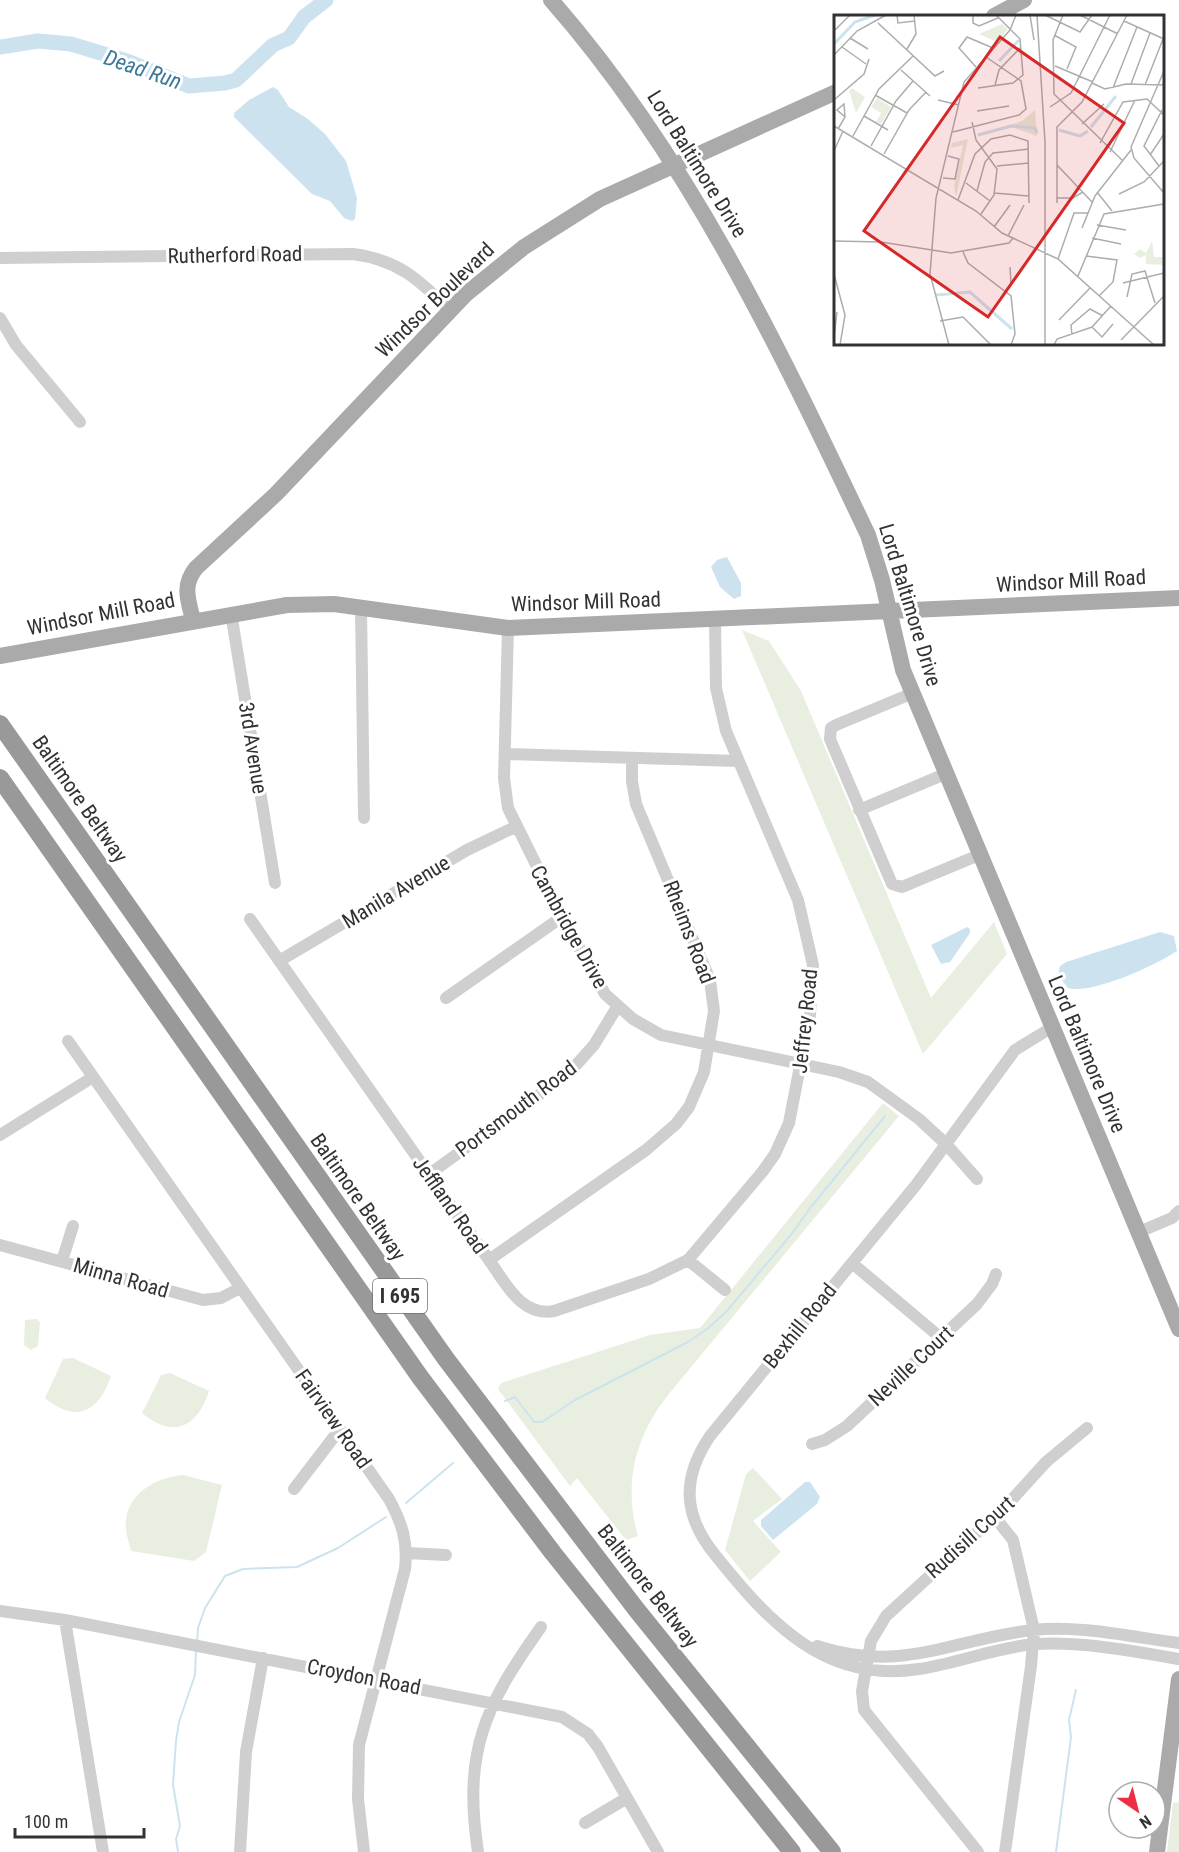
<svg xmlns="http://www.w3.org/2000/svg" width="1179" height="1852" font-family="'Roboto Condensed',sans-serif">
  <style>
    .green { fill: #e8efe0 }
    .water { fill: #cce3ef }
    .lines { fill: none; stroke-linecap: round; stroke-linejoin: round }
    .stream { stroke: #cce3ef; stroke-width: 2 }
    .river { stroke: #cce3ef; stroke-width: 15 }
    .minor { stroke: #cfcfcf; stroke-width: 12 }
    .major { stroke: #aaa; stroke-width: 16 }
    .highway { stroke: #999; stroke-width: 18 }
    .labels { text-anchor: middle; stroke-width: 6; stroke-linejoin: round; paint-order: stroke }
    .shield { fill: #fff; stroke: #707070; stroke-width: 1.5 }
    .shield-label { font-size: 20px; font-weight: bold; fill: #323232 }
    .street-label { font-size: 21px; fill: #323232; stroke: #fff }
    .water-label { font-size: 22px; font-style: italic; fill: #3a7899; stroke: #fff }
    .inset-river { fill: none; stroke: #cce3ef; stroke-width: 3 }
    .inset-road { fill: none; stroke: #adadad; stroke-width: 1.5 }
    .view { fill: #d62828; fill-opacity: 0.15; stroke: #d62828; stroke-width: 3 }
    .inset-edge { fill: none; stroke: #323232; stroke-width: 3 }
  </style>
  <rect width="100%" height="100%" fill="#fff"/>
  <!-- green -->
  <path class="green" d="M742 630 769 641 801 691 931 998 994 922 1007 954 923 1054Z
    M883 1103 899 1116 668 1395C635 1437 623 1484 638 1536L626 1540 577 1478 570 1486 498 1389 501 1383 650 1335 700 1328Z
    M37 1319 40 1322 38 1346 31 1350 24 1345 25 1320Z
    M73 1358 111 1376C99 1412 76 1424 45 1398L63 1359Z
    M170 1373 209 1391C197 1428 173 1439 142 1413L161 1375Z
    M753 1468 782 1499 753 1521 781 1552 750 1581 725 1550 746 1474Z
    M183 1475 222 1485 206 1552 194 1561 131 1551C130 1544 126 1536 126 1528 123 1496 155 1477 183 1475Z
    M1179 1802V1852H1167L1173 1803Z"/>
  <!-- water -->
  <path class="water" d="M273 87 278 90 289 107 308 119 325 134 346 161 357 198 355 219 352 221 344 218 330 201 312 194 234 117V113L249 100Z
    M727 557 741 583V596L734 599 720 587 711 567 717 560Z
    M967 927 970 929V933L950 962 941 964 931 945Z
    M1160 932 1174 936 1177 951C1156 965 1092 995 1068 988L1058 975 1060 966 1066 962Z
    M805 1482H810L820 1497 817 1504 773 1540 761 1526V1520Z"/>
  <g class="lines">
    <!-- stream -->
    <path class="stream" d="M505 1401 515 1397 534 1422H542L575 1400 688 1342 707 1329 726 1312 790 1236 811 1207 885 1116
      M406 1503 453 1463
      M197 1642 198 1628 205 1608 225 1576 243 1569 297 1567 338 1548 386 1517
      M178 1852 176 1839 180 1826 173 1785 176 1741 179 1722 195 1675 196 1651
      M1056 1852 1071 1737 1069 1720 1076 1690"/>
    <!-- river -->
    <path class="river" d="M0 47 38 41 71 44 127 61 189 86 225 83 236 80 273 45 289 38 304 17 326 0"/>
    <!-- minor -->
    <path class="minor" d="M0 258 353 254C399 260 418 279 450 311
      M0 318 16 345 80 422
      M361 608 364 818
      M231 613 275 883
      M508 628 504 778 508 808 562 917 605 994 633 1019 661 1035 839 1072 868 1082 919 1119 946 1144 977 1179
      M913 693 836 725 831 728 830 739 892 884 902 887 979 855
      M505 754 738 761
      M859 810 945 774
      M250 919 489 1260C505 1282 521 1317 554 1311L649 1279 688 1260 763 1171 775 1154 789 1123 810 1015 813 965 798 900 726 731 716 688 715 619
      M279 961 467 850 515 827
      M446 998 562 917
      M1051 1028 1015 1050 916 1185 710 1436C681 1479 683 1516 716 1556 769 1622 825 1684 919 1669 958 1663 995 1648 1034 1644 1083 1641 1131 1651 1179 1659
      M68 1041 389 1499C402 1523 408 1541 405 1569L359 1745 358 1799 364 1852
      M0 1135 93 1077
      M428 1175 568 1074 594 1045 617 1007
      M1139 1232 1172 1218 1179 1211
      M0 1245 203 1300 221 1298 240 1288
      M489 1260 646 1150 676 1124 689 1107 704 1072 714 1011 710 980 636 804 632 781V758
      M688 1260 725 1290
      M62 1261 73 1226
      M852 1263 941 1338
      M812 1444 825 1440 847 1426 977 1304 992 1284 996 1274
      M294 1489 340 1429
      M994 1516 1013 1540 1034 1630 1031 1666 1005 1852
      M407 1553 446 1555
      M0 1611 65 1620 562 1717 588 1734 598 1747 658 1852
      M65 1620 103 1852
      M817 1646C903 1674 952 1639 1033 1630 1081 1625 1131 1637 1179 1643
      M585 1823 627 1798
      M240 1852 246 1752 263 1658
      M478 1852C463 1752 484 1707 541 1627
      M978 1852 864 1710 862 1691 871 1641 886 1616 1007 1505 1046 1462 1087 1428"/>
    <!-- major -->
    <path class="major" d="M551 0C689 157 779 348 868 535L882 580 903 670 1179 1329
      M994 16 1024 0
      M193 620C188 600 182 585 196 568L276 494 466 294 524 247 600 199 836 92
      M0 656 287 605 334 604 508 628 1179 598
      M1157 1852 1179 1679"/>
    <!-- highway -->
    <path class="highway" d="M0 724 446 1359 636 1609 832 1852
      M0 778 420 1377 553 1553 792 1852"/>
  </g>
  <g class="labels">
    <!-- shield labels -->
    <rect class="shield" x="373" y="1279" width="54" height="34" rx="4.5"/>
    <g class="shield-label">
      <text x="400" y="1303">I 695</text>
    </g>
    <!-- street labels -->
    <g class="street-label">
      <text transform="translate(697 164) rotate(58)" y="7">Lord Baltimore Drive</text>
      <text transform="translate(235 255) rotate(-1)" y="7">Rutherford Road</text>
      <text transform="translate(435 300) rotate(-44)" y="7">Windsor Boulevard</text>
      <text transform="translate(1071 581) rotate(-3)" y="7">Windsor Mill Road</text>
      <text transform="translate(586 602) rotate(-2)" y="7">Windsor Mill Road</text>
      <text transform="translate(910 605) rotate(73)" y="7">Lord Baltimore Drive</text>
      <text transform="translate(101 614) rotate(-11)" y="7">Windsor Mill Road</text>
      <text transform="translate(253 748) rotate(81)" y="7">3rd Avenue</text>
      <text transform="translate(80 799) rotate(55)" y="7">Baltimore Beltway</text>
      <text transform="translate(396 892) rotate(-31)" y="7">Manila Avenue</text>
      <text transform="translate(569 927) rotate(61)" y="7">Cambridge Drive</text>
      <text transform="translate(689 932) rotate(69)" y="7">Rheims Road</text>
      <text transform="translate(805 1021) rotate(-84)" y="7">Jeffrey Road</text>
      <text transform="translate(1087 1054) rotate(67)" y="7">Lord Baltimore Drive</text>
      <text transform="translate(516 1109) rotate(-37)" y="7">Portsmouth Road</text>
      <text transform="translate(358 1197) rotate(55)" y="7">Baltimore Beltway</text>
      <text transform="translate(450 1205) rotate(55)" y="7">Jeffland Road</text>
      <text transform="translate(121 1278) rotate(16)" y="7">Minna Road</text>
      <text transform="translate(800 1326) rotate(-51)" y="7">Bexhill Road</text>
      <text transform="translate(911 1366) rotate(-43)" y="7">Neville Court</text>
      <text transform="translate(333 1419) rotate(55)" y="7">Fairview Road</text>
      <text transform="translate(970 1537) rotate(-42)" y="7">Rudisill Court</text>
      <text transform="translate(648 1586) rotate(52)" y="7">Baltimore Beltway</text>
      <text transform="translate(364 1677) rotate(11)" y="7">Croydon Road</text>
    </g>
    <!-- water labels -->
    <g class="water-label">
      <text transform="translate(143 69) rotate(19)" y="8">Dead Run</text>
    </g>
  </g>
  <!-- overview -->
  <g transform="translate(834 15)">
    <rect width="330" height="330" fill="#fff"/>
    <path d="M168 9 174 14 163 27 145 19ZM18 73 31 82 22 98 15 76ZM43 83 57 92 47 109 42 107 47 98 37 92ZM201 95 203 121 178 112 142 122 188 106ZM134 124 122 182 120 171 129 130 117 133 118 128ZM318 226 320 242H330V250L312 249V240L306 243 300 239 306 234 312 238Z" fill="#e8efe0"/>
    <path class="inset-river" d="M0 29 21 7 41 0M165 46 185 25M257 112 282 81M225 115 246 121 254 116M144 120 177 111 201 113 203 118M102 280 136 277 178 314"/>
    <path class="inset-road" d="M63 0 64 8 81 6M139 0V8L145 11 164 3M196 0 200 25M203 0 211 127V330M211 0 246 17 258 0M229 0 219 25 220 79 288 145M246 0 284 19M290 6 330 24M44 8 101 61 110 56M0 16 16 0M220 20 242 32 233 54M16 23 34 34M8 32 32 49M73 34 82 19 80 0M0 40 23 16 52 0M221 51 259 67M142 52 125 33 133 22 159 33M67 55 96 81M330 56 297 132 300 143 330 178M258 68 271 74 292 69 330 70M297 69 316 18M161 70 165 55 187 32M311 70 329 24M144 73 179 68 189 60 186 24 162 0M279 73 303 12M41 80 73 98M0 85 30 59 35 44M104 85 125 90M216 92 237 78 276 0M143 96 175 91M30 101 54 115M138 107 142 125 163 154 160 180 147 199M248 109 270 89M0 111 142 196 168 218 224 244 320 330M4 114 11 102 3 95 10 89 11 102M119 117 185 100 192 94 187 66 152 42M19 121 45 74 79 41M266 128 289 87 313 84 330 100M37 131 62 86 79 66M0 136 9 116M276 137 301 85M50 139 75 95 92 77M316 140 330 119M223 150 258 187M163 151 195 148M325 151 310 131 328 95M109 163 121 164 125 144 114 141M132 168 156 186M143 176 151 147 159 138 195 134M263 177 278 196M160 178 195 181M285 179 310 167 330 146M223 183H239L249 177M124 185 141 139 157 124 176 120 194 126 195 188M223 188V112L248 87 293 0M263 210 292 215M160 212 176 190M248 213 261 181 297 135M174 221 190 190M258 223 287 229M0 226 47 227 117 238 175 228 179 223M129 237 134 248 177 281 181 319 177 330M252 241 283 245 279 267 265 281M224 244 240 198H254M0 259 11 300 6 330M244 261 270 199 330 189M289 268 330 258M172 275 177 269 176 252M293 282 298 259 311 256 321 288M225 305 256 273M106 306 129 302 157 330M258 312 268 322 279 309M238 320 237 310 256 294 269 301M0 322 3 297M287 325 330 281M115 330 96 259 102 183 130 67 176 15 182 0M220 330 223 324 258 312 277 291"/>
    <path class="view" d="M166 22 290 108 154 302 30 216Z"/>
    <rect width="330" height="330" class="inset-edge"/>
  </g>
  <!-- north arrow -->
  <g transform="translate(1137 1810) rotate(145)"><circle r="28" fill="#ffffff" stroke="#adadad" stroke-width="1.5"/>
  <path d="M0-4.5L10 22L0 15L-10 22Z" fill="#ee2e44"/>
  <text y="-9" font-size="16" font-weight="bold" text-anchor="middle" fill="#323232">N</text>
  </g>
  <!-- scale -->
  <path d="M15 1828v9h129v-9" fill="none" stroke="#323232" stroke-width="3"/>
  <text x="24" y="1828" font-size="18" fill="#323232" stroke="#ffffff" stroke-width="4.5" paint-order="stroke">100 m</text>
</svg>
